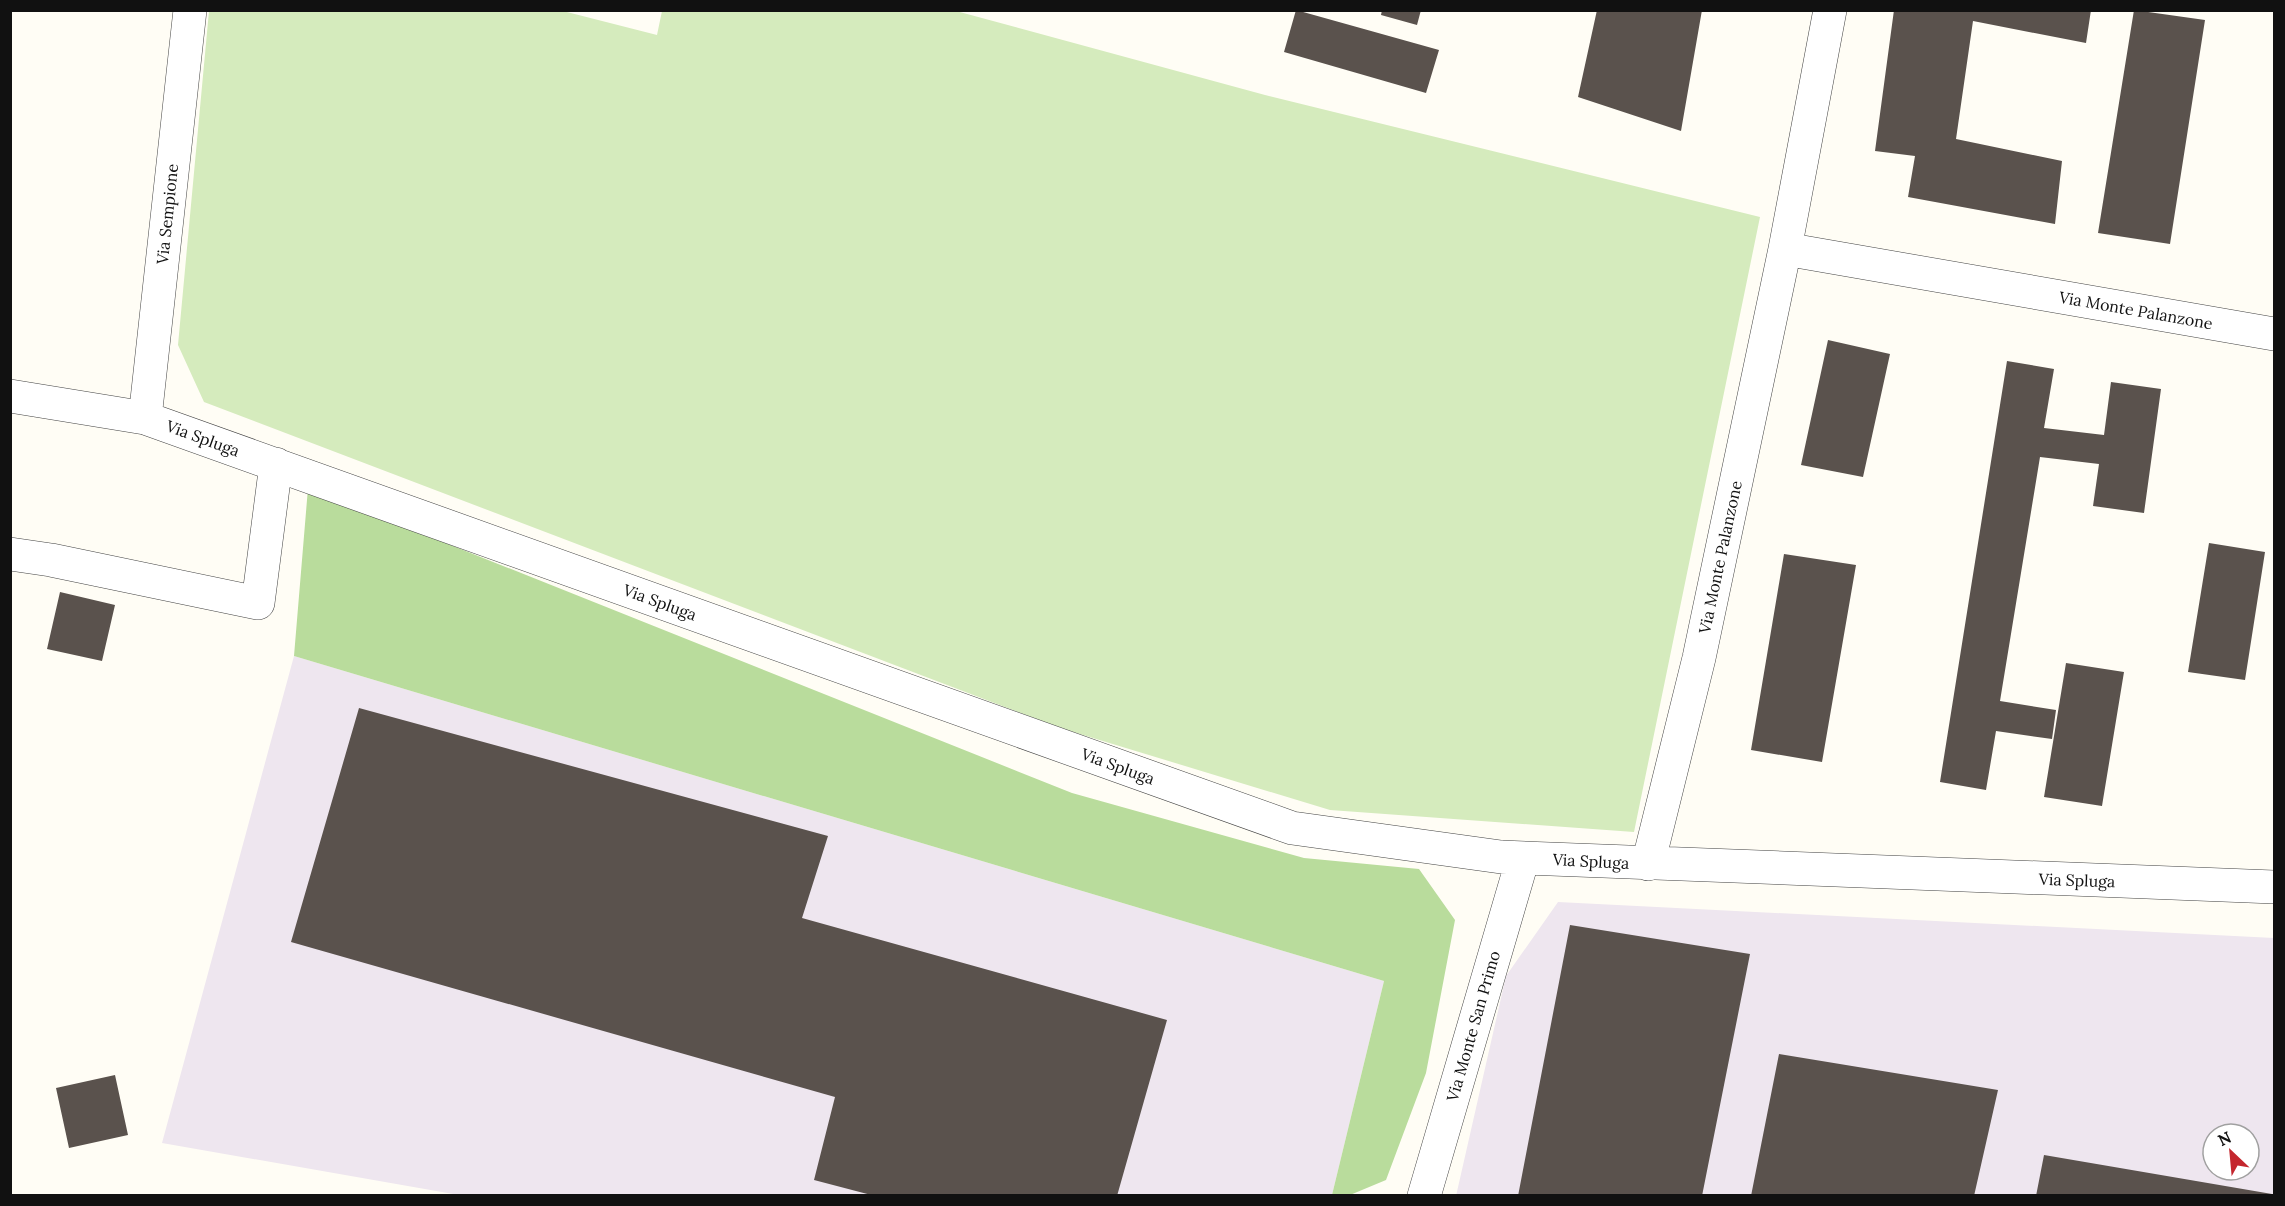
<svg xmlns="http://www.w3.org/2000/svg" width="2285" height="1206" font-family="Lora,serif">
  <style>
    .industrial { fill: #eee6ef; fill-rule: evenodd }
    .green { fill: #d5ebbd }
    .forest { fill: #b9dc9c }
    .building { fill: #5a524d }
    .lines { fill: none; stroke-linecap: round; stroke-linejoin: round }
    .minor-casing { stroke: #444; stroke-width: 34 }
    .minor { stroke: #fff; stroke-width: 33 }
    .labels { text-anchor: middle; stroke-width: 6; stroke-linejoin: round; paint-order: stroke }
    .street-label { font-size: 16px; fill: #111; stroke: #fff }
  </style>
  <rect width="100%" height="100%" fill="#fffdf5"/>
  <!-- industrial -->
  <path class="industrial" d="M294 656 1384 981 1332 1195H459L162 1143Z
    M1558 902 2274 938V1195L1456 1196 1506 976ZM2213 1134H2249V1170H2213Z"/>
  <!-- green -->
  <path class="green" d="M559 10 657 35 662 11H956L1265 95 1760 217 1634 832 1330 810 1060 728 204 402 178 345 209 11Z"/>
  <!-- forest -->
  <path class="forest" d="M308 488 1072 793 1304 858 1419 869 1455 920 1426 1073 1386 1180 1350 1195H1332L1384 981 294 656Z"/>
  <!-- building -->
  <path class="building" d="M1296 10 1439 50 1426 93 1284 52Z
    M1382 10H1421L1417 25 1381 15Z
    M1597 10H1702L1681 131 1578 97Z
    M1894 10H2091L2086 43 1973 21 1956 139 2062 161 2055 224 1908 197 1915 156 1875 151Z
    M2134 10 2205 20 2170 244 2098 233Z
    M1828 340 1890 354 1863 477 1801 465Z
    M2007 361 2054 369 2044 428 2104 435 2111 382 2161 389 2144 513 2093 506 2099 464 2040 457 2000 701 2056 710 2052 739 1996 731 1986 790 1940 782Z
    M2209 543 2265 552 2245 680 2188 672Z
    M1784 554 1856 565 1822 762 1751 750Z
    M60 592 115 605 102 661 47 649Z
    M2066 663 2124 672 2102 806 2044 797Z
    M359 708 828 836 802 918 1167 1020 1117 1196H875L814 1180 835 1097 291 942Z
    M1570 925 1750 954 1702 1196H1518Z
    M1779 1054 1998 1090 1974 1196H1751Z
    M115 1075 128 1135 69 1148 56 1088Z
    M2044 1155 2272 1194V1196H2036Z"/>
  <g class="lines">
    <!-- minor casing -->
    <g class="minor-casing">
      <path id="minor" d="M1785 249 2274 334
        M10 396 145 418 1292 828 1501 857 2274 887
        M145 418 190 10
        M10 554 51 560 258 603 276 464
        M1648 864 1699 658 1785 249 1830 10
        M1424 1196 1523 858"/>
    </g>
    <!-- minor -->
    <use href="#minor" class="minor"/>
  </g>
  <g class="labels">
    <!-- street labels -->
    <g class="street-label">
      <text transform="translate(167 214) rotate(-84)" y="6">Via Sempione</text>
      <text transform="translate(2136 310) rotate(10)" y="6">Via Monte Palanzone</text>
      <text transform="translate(203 438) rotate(20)" y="6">Via Spluga</text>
      <text transform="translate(1720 557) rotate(-78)" y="6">Via Monte Palanzone</text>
      <text transform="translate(660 602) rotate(20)" y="6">Via Spluga</text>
      <text transform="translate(1118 766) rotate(20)" y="6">Via Spluga</text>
      <text transform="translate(1591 861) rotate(3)" y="6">Via Spluga</text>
      <text transform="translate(2077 880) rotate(2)" y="6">Via Spluga</text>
      <text transform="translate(1473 1026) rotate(-74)" y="6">Via Monte San Primo</text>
    </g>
  </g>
  <!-- border -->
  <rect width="2285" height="1206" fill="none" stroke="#111111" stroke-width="24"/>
  <!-- north arrow -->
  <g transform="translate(2231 1152) rotate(334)"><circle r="28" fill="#ffffff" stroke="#a0a0a0" stroke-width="1.5"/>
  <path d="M0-4.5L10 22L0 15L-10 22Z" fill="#c4262e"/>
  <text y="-9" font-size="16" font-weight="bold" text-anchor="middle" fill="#111111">N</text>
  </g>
</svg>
